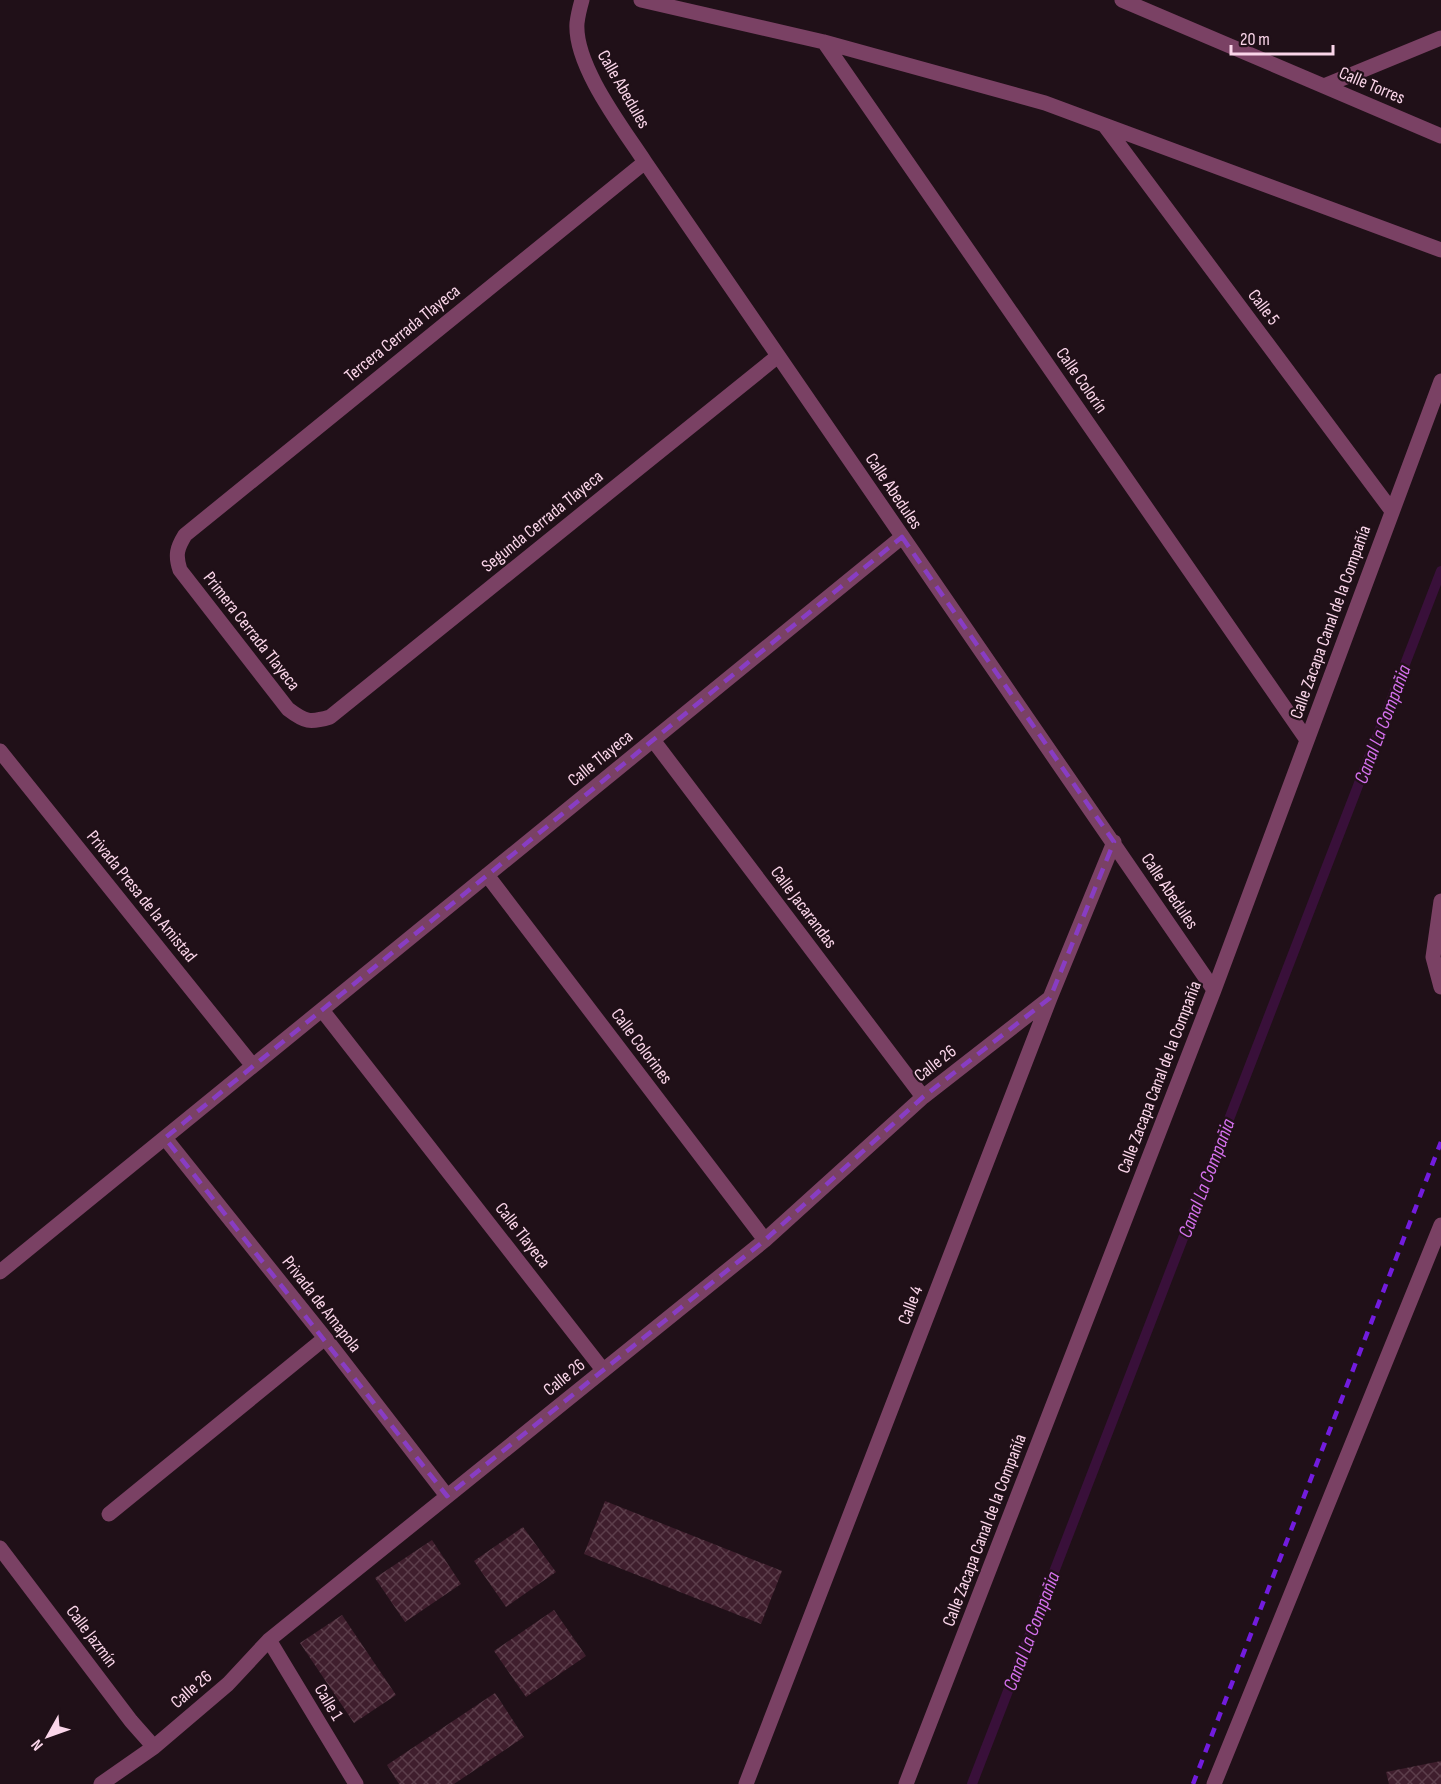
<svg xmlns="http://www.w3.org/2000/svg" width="1441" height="1784" font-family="'Sofia Sans Condensed',sans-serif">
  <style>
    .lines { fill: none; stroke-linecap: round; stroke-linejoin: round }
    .stream { stroke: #39103a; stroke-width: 10 }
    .building { fill: url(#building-cross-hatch) }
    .minor { stroke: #7a4164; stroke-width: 15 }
    .rail { stroke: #721cde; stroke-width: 4.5; stroke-dasharray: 9 8; stroke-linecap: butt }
    .marked { fill: none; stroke: #883dc3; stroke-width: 4.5; stroke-dasharray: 12 8; stroke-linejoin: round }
    .labels { text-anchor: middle; stroke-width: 4.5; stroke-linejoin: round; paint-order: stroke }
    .street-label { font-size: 18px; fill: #fad5e9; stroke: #201018 }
    .water-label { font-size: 20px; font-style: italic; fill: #d470ed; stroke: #201018 }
  </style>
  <defs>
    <pattern id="building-cross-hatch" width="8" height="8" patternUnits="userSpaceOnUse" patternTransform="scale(1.5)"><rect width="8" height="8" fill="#3f1e2d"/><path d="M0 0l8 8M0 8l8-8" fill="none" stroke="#5c3e4b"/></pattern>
  </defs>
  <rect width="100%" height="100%" fill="#201018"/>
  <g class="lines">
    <!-- stream -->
    <path class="stream" d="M972 1784 1441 571"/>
  </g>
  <!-- building -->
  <path class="building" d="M605 1501 782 1571 761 1624 584 1554Z
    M523 1527 556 1572 506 1607 474 1561Z
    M432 1540 461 1584 405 1622 375 1578Z
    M554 1610 586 1656 526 1697 494 1651Z
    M342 1615 396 1695 354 1723 300 1643Z
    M495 1693 524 1737 454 1784H399L387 1765Z
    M1441 1761V1784H1389L1386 1772Z"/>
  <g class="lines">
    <!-- minor -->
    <path class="minor" d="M582 0C580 7 578 15 577 23 574 65 622 127 645 162L1214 990
      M641 0 824 42 1045 103 1441 250
      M1122 0 1441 136
      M824 42 1307 740
      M1324 86 1441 38
      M1105 126 1392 511
      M645 162 185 535C177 548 175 555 180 570L288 709C305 722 310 723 330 717L778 356
      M653 740 923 1097
      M0 751 253 1066
      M487 875 765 1240
      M1441 901 1433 957 1441 987
      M322 1010 603 1370
      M165 1138 325 1338 447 1496
      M0 1272 902 537
      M109 1514 325 1338
      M0 1548 131 1721 154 1747
      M269 1640 356 1784
      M101 1784 154 1747 228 1684 269 1640 765 1240 923 1097 1050 998
      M746 1784 1050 998 1114 842
      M906 1784 1214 990 1441 381
      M1214 1784 1441 1225"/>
    <!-- rail -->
    <path class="rail" d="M1193 1784 1441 1142"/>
  </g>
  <!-- marked area -->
  <path class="marked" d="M902 537 1114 842 1050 998 923 1097 765 1240 447 1496 165 1138Z"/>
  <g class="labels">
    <!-- street labels -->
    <g class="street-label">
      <text transform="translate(1372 85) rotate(23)" y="6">Calle Torres</text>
      <text transform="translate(624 89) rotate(60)" y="6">Calle Abedules</text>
      <text transform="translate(1264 307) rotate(53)" y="6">Calle 5</text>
      <text transform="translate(402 333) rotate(-39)" y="6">Tercera Cerrada Tlayeca</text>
      <text transform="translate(1082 380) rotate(55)" y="6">Calle Colorín</text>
      <text transform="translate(894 491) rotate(56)" y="6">Calle Abedules</text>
      <text transform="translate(542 521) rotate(-39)" y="6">Segunda Cerrada Tlayeca</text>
      <text transform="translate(1330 622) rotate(-70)" y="6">Calle Zacapa Canal de la Compañía</text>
      <text transform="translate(252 631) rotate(52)" y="6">Primera Cerrada Tlayeca</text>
      <text transform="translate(600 758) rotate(-39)" y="6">Calle Tlayeca</text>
      <text transform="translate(1170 891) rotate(56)" y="6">Calle Abedules</text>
      <text transform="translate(142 896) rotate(51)" y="6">Privada Presa de la Amistad</text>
      <text transform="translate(804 907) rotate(53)" y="6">Calle Jacarandas</text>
      <text transform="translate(642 1046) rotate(53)" y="6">Calle Colorines</text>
      <text transform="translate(935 1063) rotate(-38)" y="6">Calle 26</text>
      <text transform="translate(1159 1077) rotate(-69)" y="6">Calle Zacapa Canal de la Compañía</text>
      <text transform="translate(523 1235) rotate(52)" y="6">Calle Tlayeca</text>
      <text transform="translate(322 1304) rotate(52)" y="6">Privada de Amapola</text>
      <text transform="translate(910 1305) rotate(-69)" y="6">Calle 4</text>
      <text transform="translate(564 1377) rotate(-39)" y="6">Calle 26</text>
      <text transform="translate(984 1530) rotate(-69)" y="6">Calle Zacapa Canal de la Compañía</text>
      <text transform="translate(92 1636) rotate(53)" y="6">Calle Jazmín</text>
      <text transform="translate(191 1689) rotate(-41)" y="6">Calle 26</text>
      <text transform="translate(329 1702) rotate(59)" y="6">Calle 1</text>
    </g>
    <!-- water labels -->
    <g class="water-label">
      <text transform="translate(1382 724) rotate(-69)" y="7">Canal La Compañia</text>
      <text transform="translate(1206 1178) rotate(-69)" y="7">Canal La Compañia</text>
      <text transform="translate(1031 1631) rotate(-69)" y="7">Canal La Compañia</text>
    </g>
  </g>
  <!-- north arrow -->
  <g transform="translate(48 1736) rotate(230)" stroke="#201018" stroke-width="4.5" paint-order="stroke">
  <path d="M0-4.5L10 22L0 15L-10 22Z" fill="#fad5e9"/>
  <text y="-9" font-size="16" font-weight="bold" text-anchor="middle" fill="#fad5e9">N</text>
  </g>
  <!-- scale -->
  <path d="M1231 45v9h102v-9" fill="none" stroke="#fad5e9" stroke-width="3"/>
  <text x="1240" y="45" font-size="18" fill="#fad5e9" stroke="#201018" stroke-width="4.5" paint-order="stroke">20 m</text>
</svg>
